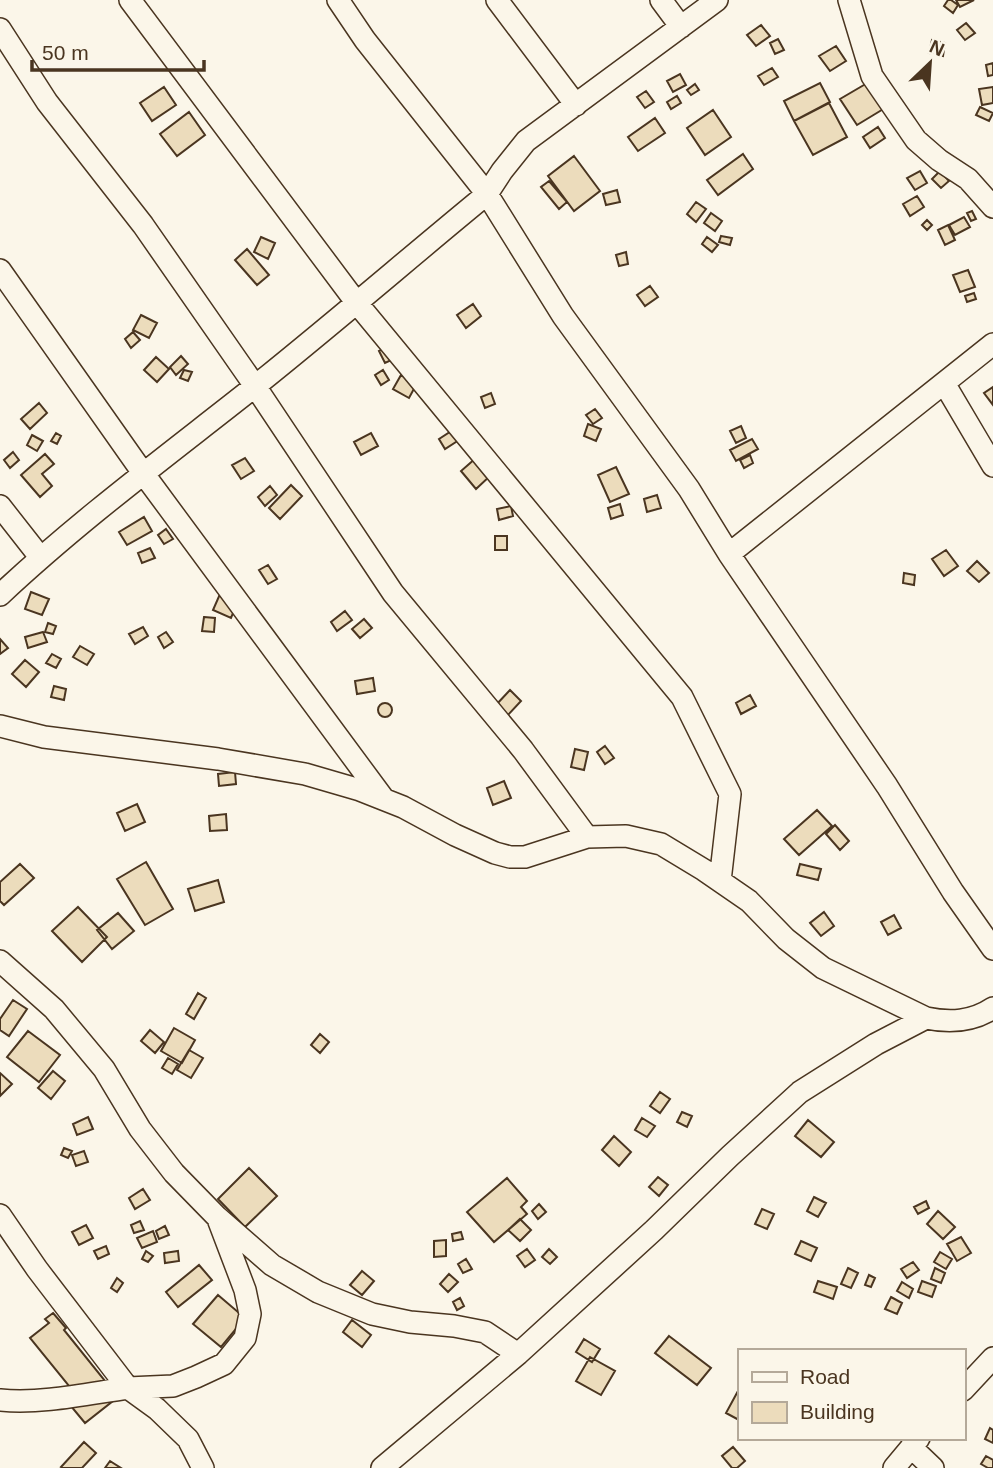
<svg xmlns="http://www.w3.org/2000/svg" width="993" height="1468" font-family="Arial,sans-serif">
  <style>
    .building { fill: #ecdcbc; stroke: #4a3520; stroke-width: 2 }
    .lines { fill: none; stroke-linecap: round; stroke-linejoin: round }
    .street-casing { stroke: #4a3520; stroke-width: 24 }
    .street { stroke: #fbf6e9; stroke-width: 21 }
  </style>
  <rect width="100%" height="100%" fill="#fbf6e9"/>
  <!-- building -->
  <path class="building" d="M948 0H951L958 5 953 13 944 6Z
    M956 0H974L960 7Z
    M966 23 975 33 965 40 957 30Z
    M761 25 770 36 756 46 747 35Z
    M778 39 784 50 775 54 770 43Z
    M932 40 945 43 943 56 929 53Z
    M836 46 846 61 830 71 819 56Z
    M993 63V75L988 76 986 65Z
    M772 68 778 77 764 85 758 76Z
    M680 74 686 85 673 92 667 81Z
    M869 82 885 108 857 125 840 99Z
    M820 83 830 102 794 121 784 101Z
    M695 84 699 90 691 95 687 90Z
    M164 87 176 105 152 121 140 103Z
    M993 87V103L982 105 979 89Z
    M646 91 654 102 645 108 637 97Z
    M677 96 681 103 671 109 667 102Z
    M829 103 847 137 813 155 794 121Z
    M980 107 993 113 989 121 976 115Z
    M713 110 731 137 705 155 687 128Z
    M189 112 205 135 177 156 160 134Z
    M655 118 665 133 638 151 628 137Z
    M878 127 885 138 870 148 863 137Z
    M743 154 753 169 718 195 707 180Z
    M574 156 600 191 574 211 548 176Z
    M920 171 927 183 915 190 907 178Z
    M940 171 949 181 941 188 932 179Z
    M549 181 567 202 559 209 541 187Z
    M617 190 620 202 606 205 603 194Z
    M917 196 924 207 910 216 903 204Z
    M696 202 706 209 696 222 687 214Z
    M972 211 976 219 971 221 967 213Z
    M711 213 722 221 715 231 704 223Z
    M964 217 970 227 955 235 949 225Z
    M927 220 932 225 927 230 922 225Z
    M948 225 955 240 945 245 938 230Z
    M721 236 732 238 730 245 719 242Z
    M261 237 275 243 268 259 254 252Z
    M707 237 718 245 712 252 702 244Z
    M247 249 269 275 257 285 235 260Z
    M626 252 628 264 619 266 616 255Z
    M968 270 975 287 960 292 953 275Z
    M650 286 658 297 645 306 637 295Z
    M974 293 976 299 967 302 965 296Z
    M473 304 481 316 466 328 457 315Z
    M141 315 157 323 149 338 133 330Z
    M133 332 140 340 131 348 125 339Z
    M392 345 398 357 385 363 379 351Z
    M181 356 188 364 176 375 170 367Z
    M156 357 169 369 157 382 144 370Z
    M184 370 192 372 188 381 180 378Z
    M383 370 389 380 381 385 375 375Z
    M401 375 416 385 409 398 393 389Z
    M993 387V405L984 393Z
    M491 393 495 404 485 408 481 397Z
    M39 403 47 413 30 429 21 419Z
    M595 409 602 418 593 424 586 415Z
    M588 424 601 429 596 441 584 436Z
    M741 426 746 438 736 443 730 431Z
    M453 430 459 440 445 449 439 439Z
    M56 433 61 436 57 444 51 441Z
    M371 433 378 446 361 455 354 442Z
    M32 435 43 441 37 451 27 445Z
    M752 439 758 449 736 461 730 450Z
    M13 452 19 460 10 468 4 460Z
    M45 454 54 464 42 474 52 486 40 497 21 475Z
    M750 455 753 463 744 468 740 460Z
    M245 458 254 471 241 479 232 465Z
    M476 458 491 475 476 489 461 471Z
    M616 467 629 494 610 502 598 475Z
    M291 485 302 496 280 519 269 508Z
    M270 486 277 495 265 506 258 497Z
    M657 495 661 508 647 512 644 499Z
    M620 504 623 515 611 519 608 508Z
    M511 506 513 516 499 520 497 509Z
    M144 517 152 531 127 545 119 532Z
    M166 529 173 539 164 544 158 535Z
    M495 536H507V550H495Z
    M150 548 155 558 142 563 138 553Z
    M946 550 958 566 944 576 932 559Z
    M977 561 989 573 979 582 967 571Z
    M268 565 277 579 268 584 259 570Z
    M904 573 915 575 914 585 903 583Z
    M31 592 49 599 42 615 25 609Z
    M220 594 238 601 231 618 213 610Z
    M345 611 352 620 337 631 331 622Z
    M204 617 215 618 214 632 202 631Z
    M364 619 372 628 360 638 352 629Z
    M48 623 56 626 53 634 45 632Z
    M143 627 148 636 135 644 129 634Z
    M43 632 47 642 28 648 25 637Z
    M166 632 173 642 164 648 158 637Z
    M0 639 8 648 0 654Z
    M80 646 94 654 87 665 73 657Z
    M52 654 61 659 56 668 46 663Z
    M25 660 39 672 26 687 12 674Z
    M373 678 375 691 357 694 355 681Z
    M54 686 66 689 64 700 51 697Z
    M510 690 521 701 508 715 496 705Z
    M750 695 756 706 741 714 736 703Z
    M378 710a7 7 0 1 1 14 0a7 7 0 1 1-14 0Z
    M605 746 614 758 605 764 597 752Z
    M575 749 588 752 584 770 571 767Z
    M235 772 236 784 219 786 218 774Z
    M504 781 511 798 493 805 487 788Z
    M137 804 145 822 125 831 117 813Z
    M817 810 832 826 799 855 784 839Z
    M226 814 227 830 210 831 209 816Z
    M835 825 849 841 840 850 826 834Z
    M146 862 173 909 145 925 117 879Z
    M20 864 34 878 4 905 0 901V882Z
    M800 864 821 869 818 880 797 875Z
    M218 880 224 902 195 911 188 889Z
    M78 907 107 937 82 962 52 931Z
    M824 912 834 926 821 936 810 923Z
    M118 913 134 931 112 949 97 930Z
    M894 915 901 928 888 935 881 922Z
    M198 993 206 998 194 1019 186 1014Z
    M13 1000 27 1009 9 1036 0 1030V1019Z
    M174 1028 195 1040 182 1063 161 1051Z
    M150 1030 164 1042 155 1053 141 1041Z
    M28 1031 60 1055 39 1082 7 1057Z
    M320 1034 329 1042 320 1053 311 1045Z
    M189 1050 203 1058 191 1078 177 1070Z
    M168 1058 178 1064 172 1074 162 1068Z
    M53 1071 65 1081 51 1099 38 1088Z
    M0 1073 12 1084 0 1096Z
    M660 1092 670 1099 660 1113 650 1106Z
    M682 1112 692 1116 687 1127 677 1122Z
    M88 1117 93 1129 77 1135 73 1124Z
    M642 1118 655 1126 647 1137 635 1130Z
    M808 1120 834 1142 821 1157 795 1136Z
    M614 1136 631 1152 619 1166 602 1150Z
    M64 1148 72 1151 68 1158 61 1155Z
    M84 1151 88 1162 76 1166 72 1155Z
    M249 1168 277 1196 245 1227 218 1199Z
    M658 1177 668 1185 659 1196 649 1187Z
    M507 1178 527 1201 521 1207 527 1214 494 1242 467 1212Z
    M143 1189 150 1200 135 1209 129 1198Z
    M814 1197 826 1203 818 1217 807 1211Z
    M926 1201 929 1208 918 1214 914 1207Z
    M539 1204 546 1212 538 1219 532 1211Z
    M762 1209 774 1214 767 1229 755 1224Z
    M938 1211 955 1227 943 1239 927 1224Z
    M520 1219 531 1230 520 1241 508 1230Z
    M140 1221 144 1230 134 1233 131 1225Z
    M86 1225 93 1238 79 1245 72 1232Z
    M165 1226 169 1235 159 1239 156 1231Z
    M153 1231 157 1242 142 1248 137 1238Z
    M461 1232 463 1239 453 1241 452 1234Z
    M961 1237 971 1253 957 1261 947 1244Z
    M446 1240V1256L434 1257V1241Z
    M801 1241 817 1248 811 1261 795 1254Z
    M106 1246 109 1254 98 1259 94 1251Z
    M527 1249 535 1260 525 1267 517 1256Z
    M549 1249 557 1257 550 1264 542 1257Z
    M146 1251 153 1256 148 1262 142 1259Z
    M178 1251 179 1261 165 1263 164 1253Z
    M940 1252 952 1259 946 1269 934 1262Z
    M466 1259 472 1269 463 1273 458 1264Z
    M913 1262 919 1270 907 1278 901 1269Z
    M199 1265 212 1280 178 1307 166 1292Z
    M848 1268 858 1273 851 1288 841 1284Z
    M935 1268 945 1273 941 1283 931 1279Z
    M362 1271 374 1281 362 1295 350 1285Z
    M449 1274 458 1282 448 1292 440 1284Z
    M869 1275 875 1278 871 1287 865 1285Z
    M117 1278 123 1283 117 1292 111 1288Z
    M818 1281 837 1287 833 1299 814 1292Z
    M922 1281 936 1286 932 1297 918 1292Z
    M902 1282 913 1289 909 1298 897 1291Z
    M218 1295 245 1318 221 1347 193 1324Z
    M891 1297 902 1303 897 1314 885 1309Z
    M460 1298 464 1306 457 1310 453 1302Z
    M53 1313 66 1328 64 1330 118 1397 85 1423 65 1399 74 1392 30 1338 49 1323 45 1319Z
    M352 1320 371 1335 362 1347 343 1332Z
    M669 1336 711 1368 697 1385 655 1353Z
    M584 1339 600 1349 592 1362 576 1352Z
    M590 1357 615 1371 601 1395 576 1381Z
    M738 1391 739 1392V1420L726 1413Z
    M990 1428 993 1430V1443L985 1439Z
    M84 1442 96 1453 82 1468H63L61 1467Z
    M733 1447 745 1461 737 1468H732L722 1456Z
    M986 1456 993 1460V1468H988L981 1464Z
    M110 1461 121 1468H105Z"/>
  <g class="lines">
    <!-- street casing -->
    <g class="street-casing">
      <path id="street" d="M130 0 356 302 682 697 730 794 720 881
        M338 0 365 40 487 194 563 316 689 489 729 554 887 786 953 892 993 949
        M497 0 576 105
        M661 0 681 27
        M849 0 872 76 916 140 939 160 968 179 993 207
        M0 29 47 102 143 225 255 386 393 593 523 750 587 837
        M0 270 143 473 383 798
        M944 383 993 466
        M0 506 40 557
        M729 554 993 344
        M0 595C80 520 168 455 254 387 333 324 409 258 487 194L502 171 526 141 717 0
        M0 726 44 737 218 759 305 774 360 790 403 807 455 835 495 853 510 857H525L587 837 626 836 661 844 704 870 749 901 786 939 823 968 926 1018C950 1023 972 1022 993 1008
        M0 961 54 1009 104 1069 140 1129 174 1173 217 1217 272 1265 318 1292 372 1314 410 1322 454 1326 485 1332 518 1354
        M0 1215 37 1269 128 1388 173 1386 196 1377 224 1364 245 1338 250 1314 245 1290 218 1219
        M963 1390 993 1358
        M0 1400C42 1404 86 1394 128 1388L157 1409 188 1439 203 1468
        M911 1447 933 1468
        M382 1468 518 1354 654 1230 730 1156 800 1092 876 1044 926 1018
        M894 1468 919 1438"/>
    </g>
    <!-- street -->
    <use href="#street" class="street"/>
  </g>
  <!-- legend -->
  <rect x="738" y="1349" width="228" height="91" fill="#fbf6e9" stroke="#b4a999" stroke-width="2"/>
  <rect x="752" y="1372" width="35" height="10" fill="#fbf6e9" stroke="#b4a999" stroke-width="2"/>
  <text x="800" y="1384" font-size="21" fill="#4a3520">Road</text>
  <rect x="752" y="1402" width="35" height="21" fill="#ecdcbc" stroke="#b4a999" stroke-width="2"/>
  <text x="800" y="1419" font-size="21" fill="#4a3520">Building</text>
  <!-- north arrow -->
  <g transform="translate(930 63) rotate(25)" stroke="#fbf6e9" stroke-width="5" paint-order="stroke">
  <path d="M0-5L12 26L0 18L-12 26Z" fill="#4a3520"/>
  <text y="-10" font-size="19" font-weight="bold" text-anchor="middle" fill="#4a3520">N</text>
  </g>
  <!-- scale -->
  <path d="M32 60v10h172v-10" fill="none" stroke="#4a3520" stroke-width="3.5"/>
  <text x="42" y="60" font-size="21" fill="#4a3520" stroke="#fbf6e9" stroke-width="5" paint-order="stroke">50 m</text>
</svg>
